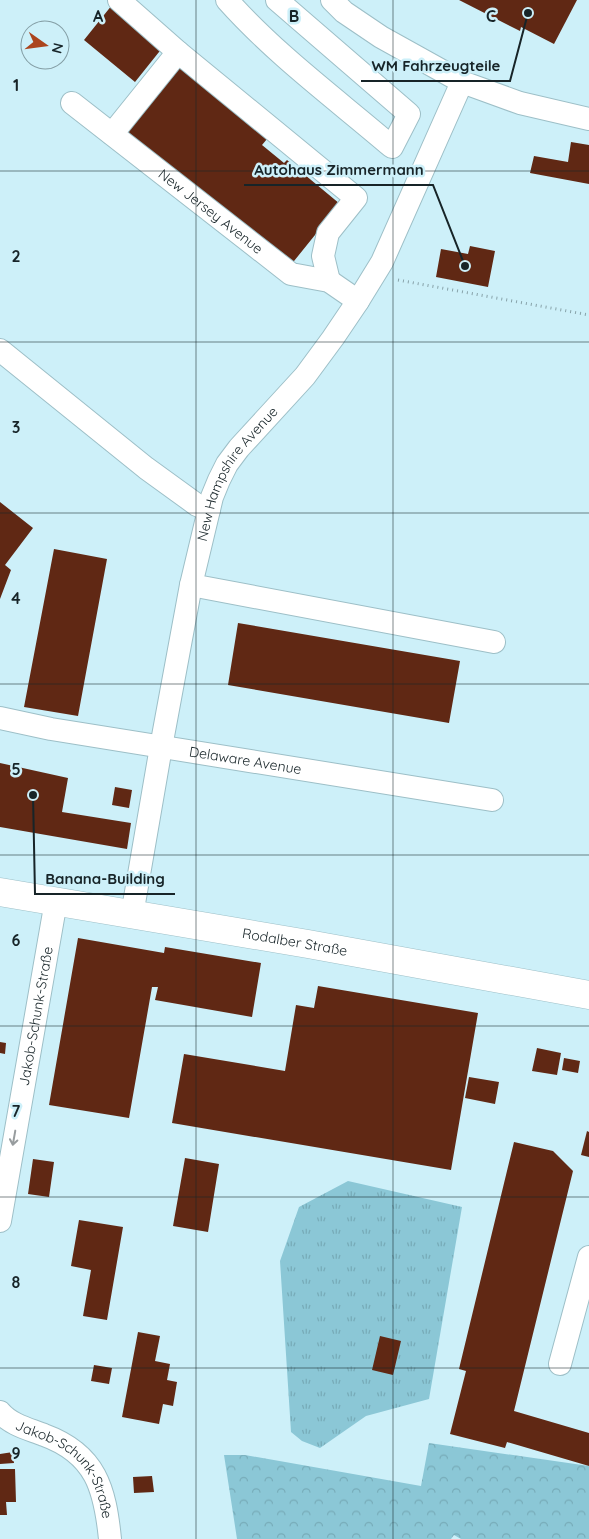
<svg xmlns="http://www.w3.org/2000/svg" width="589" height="1539" font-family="Quicksand,sans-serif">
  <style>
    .grass { fill: url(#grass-tufts) }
    .forest { fill: url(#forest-crowns) }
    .building { fill: #602814 }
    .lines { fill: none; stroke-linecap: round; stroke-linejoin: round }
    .minor-casing { stroke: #9dbfc7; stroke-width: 24 }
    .major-casing { stroke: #9dbfc7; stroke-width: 29 }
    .path { stroke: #87a2a9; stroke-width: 3; stroke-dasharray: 1 4; stroke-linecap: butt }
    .minor { stroke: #fff; stroke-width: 22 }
    .major { stroke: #fff; stroke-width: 28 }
    .oneway { stroke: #979c9e }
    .grid { fill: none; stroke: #172428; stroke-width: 1; stroke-opacity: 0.55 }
    .labels { text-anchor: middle; stroke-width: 5; stroke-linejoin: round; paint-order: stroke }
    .street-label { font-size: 14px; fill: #172428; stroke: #cdf0f9 }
    .grid-label { font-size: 16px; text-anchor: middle; font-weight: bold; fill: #172428; stroke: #cdf0f9; stroke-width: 5; stroke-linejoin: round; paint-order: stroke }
    .leader { fill: none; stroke: #172428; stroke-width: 2 }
    .callout-dot { fill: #172428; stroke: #cdf0f9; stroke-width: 2 }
    .callout-label { font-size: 15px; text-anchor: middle; font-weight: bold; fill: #172428; stroke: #cdf0f9; stroke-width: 5; stroke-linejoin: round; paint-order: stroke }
  </style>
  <defs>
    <pattern id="grass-tufts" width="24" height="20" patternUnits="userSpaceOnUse" patternTransform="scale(1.25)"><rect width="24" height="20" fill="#8bc7d6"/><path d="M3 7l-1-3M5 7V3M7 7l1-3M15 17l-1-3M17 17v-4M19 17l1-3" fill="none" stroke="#77abb8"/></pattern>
    <pattern id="forest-crowns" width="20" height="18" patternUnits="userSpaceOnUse" patternTransform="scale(1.25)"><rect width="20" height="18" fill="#8bc7d6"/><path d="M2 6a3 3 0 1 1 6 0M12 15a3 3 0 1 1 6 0" fill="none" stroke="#77abb8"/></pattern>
  </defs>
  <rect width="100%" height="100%" fill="#cdf0f9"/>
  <!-- grass -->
  <path class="grass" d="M348 1181 462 1207 429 1399 366 1416 320 1448 302 1441 291 1432 280 1261 299 1207Z"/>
  <!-- forest -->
  <path class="forest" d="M429 1443 589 1466V1539H461L454 1535 451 1539H237L224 1455H245L421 1486Z"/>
  <!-- building -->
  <path class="building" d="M459 0H577L554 44 521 27 520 31Z
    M112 5 163 47 135 82 84 40Z
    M180 67 267 139 262 145 284 163 287 160 340 204 290 266 127 133Z
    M571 142 589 145V184L530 173 534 156 568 162Z
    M470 246 495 251 488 287 436 277 441 249 468 254Z
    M0 502 33 528 5 565 11 570 0 599Z
    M54 549 107 559 78 716 24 707Z
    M238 623 460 661 449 723 228 685Z
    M0 763 68 778 62 812 131 823 127 849 0 827Z
    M115 787 132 790 129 808 112 805Z
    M78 938 164 953 165 947 261 963 252 1017 155 1000 158 987H152L129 1118 49 1105Z
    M318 986 478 1013 451 1170 172 1123 184 1054 285 1071 296 1005 314 1008Z
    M0 1042 6 1043 5 1054 0 1053Z
    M537 1048 561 1053 557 1075 532 1071Z
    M564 1058 580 1061 578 1073 562 1070Z
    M469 1077 499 1082 495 1104 465 1098Z
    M587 1131 589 1132V1157L581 1155Z
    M514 1142 553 1151 573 1171 514 1411 589 1433V1466L507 1442 505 1448 450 1434 466 1371 459 1369Z
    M185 1158 219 1164 208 1232 173 1226Z
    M33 1159 54 1162 49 1197 28 1194Z
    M79 1220 123 1227 107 1320 83 1316 91 1270 71 1266Z
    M138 1332 160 1336 155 1361 170 1364 167 1380 177 1382 173 1406 163 1404 159 1424 122 1417Z
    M380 1336 401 1341 393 1375 372 1370Z
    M94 1365 112 1368 109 1384 91 1381Z
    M13 1452 14 1463 0 1464V1454Z
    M0 1469H15L16 1502H6L7 1515H0Z
    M152 1476 154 1492 134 1493 133 1477Z"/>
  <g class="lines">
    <!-- minor casing -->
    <g class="minor-casing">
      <g id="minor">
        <path d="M119 0 178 52"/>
        <path d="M227 0C276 55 336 99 392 147L409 114 277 0"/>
        <path d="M332 0 344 12 381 37 462 82 520 103 589 119"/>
        <path id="s1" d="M72 103 291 274 329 281 358 301"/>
        <path d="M112 134 178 52 356 198 328 233 323 256 329 281"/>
        <path d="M0 350 146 468 197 505 209 510"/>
        <path d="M191 585 494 642"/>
        <path id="s2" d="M0 718 51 729 492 800"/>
        <path id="s3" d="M132 915 161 747 191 585 212 497 219 480 227 464 239 448 305 376 333 338 358 301 382 262 462 82"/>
        <path id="s4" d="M0 1221 56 901"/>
        <path d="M560 1364 589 1257"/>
        <path id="s5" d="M0 1412C11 1425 29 1429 44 1435 96 1454 105 1489 110 1539"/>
      </g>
    </g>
    <!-- major casing -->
    <g class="major-casing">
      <g id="major">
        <path id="s6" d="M0 892 308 944 589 995"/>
      </g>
    </g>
    <!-- path -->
    <path class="path" d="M398 280 589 315"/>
    <!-- minor -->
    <use href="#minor" class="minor"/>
    <!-- major -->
    <use href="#major" class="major"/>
  </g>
  <!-- one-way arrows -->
  <defs><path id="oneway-shaft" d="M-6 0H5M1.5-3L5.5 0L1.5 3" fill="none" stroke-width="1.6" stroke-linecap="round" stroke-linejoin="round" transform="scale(1.25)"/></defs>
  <use class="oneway" href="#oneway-shaft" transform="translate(14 1138) rotate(100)"/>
  <!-- grid -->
  <path class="grid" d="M196 0V1539M393 0V1539M0 171H589M0 342H589M0 513H589M0 684H589M0 855H589M0 1026H589M0 1197H589M0 1368H589"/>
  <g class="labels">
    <!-- street labels -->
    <g class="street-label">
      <text dy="5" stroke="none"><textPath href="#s1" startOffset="176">New Jersey Avenue</textPath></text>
      <text dy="5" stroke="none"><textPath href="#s3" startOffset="458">New Hampshire Avenue</textPath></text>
      <text dy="5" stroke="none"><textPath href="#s2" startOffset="249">Delaware Avenue</textPath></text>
      <text dy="5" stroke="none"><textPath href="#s6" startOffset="299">Rodalber Straße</textPath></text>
      <text dy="5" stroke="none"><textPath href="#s4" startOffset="208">Jakob-Schunk-Straße</textPath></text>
      <text dy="5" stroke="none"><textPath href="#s5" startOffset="91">Jakob-Schunk-Straße</textPath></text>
    </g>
  </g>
  <g class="grid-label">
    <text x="98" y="22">A</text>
    <text x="294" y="22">B</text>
    <text x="491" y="22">C</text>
    <text x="16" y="91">1</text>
    <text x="16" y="262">2</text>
    <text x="16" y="433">3</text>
    <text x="16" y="604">4</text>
    <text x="16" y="775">5</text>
    <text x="16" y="946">6</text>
    <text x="16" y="1117">7</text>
    <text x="16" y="1288">8</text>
    <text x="16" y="1459">9</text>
  </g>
  <!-- callouts -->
  <path class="leader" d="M528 13L510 81H361M465 266L433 185H244M33 795L35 894H175"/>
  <g class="callout-dot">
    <circle cx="528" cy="13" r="5"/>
    <circle cx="465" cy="266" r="5"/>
    <circle cx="33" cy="795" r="5"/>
  </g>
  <g class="callout-label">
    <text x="436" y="71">WM Fahrzeugteile</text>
    <text x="339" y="175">Autohaus Zimmermann</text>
    <text x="105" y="884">Banana-Building</text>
  </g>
  <!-- north arrow -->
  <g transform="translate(45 45) rotate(104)"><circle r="24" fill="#cdf0f9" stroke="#849ea5"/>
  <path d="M0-4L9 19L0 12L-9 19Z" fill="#ab451e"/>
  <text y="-8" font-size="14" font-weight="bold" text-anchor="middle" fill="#172428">N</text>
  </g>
</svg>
